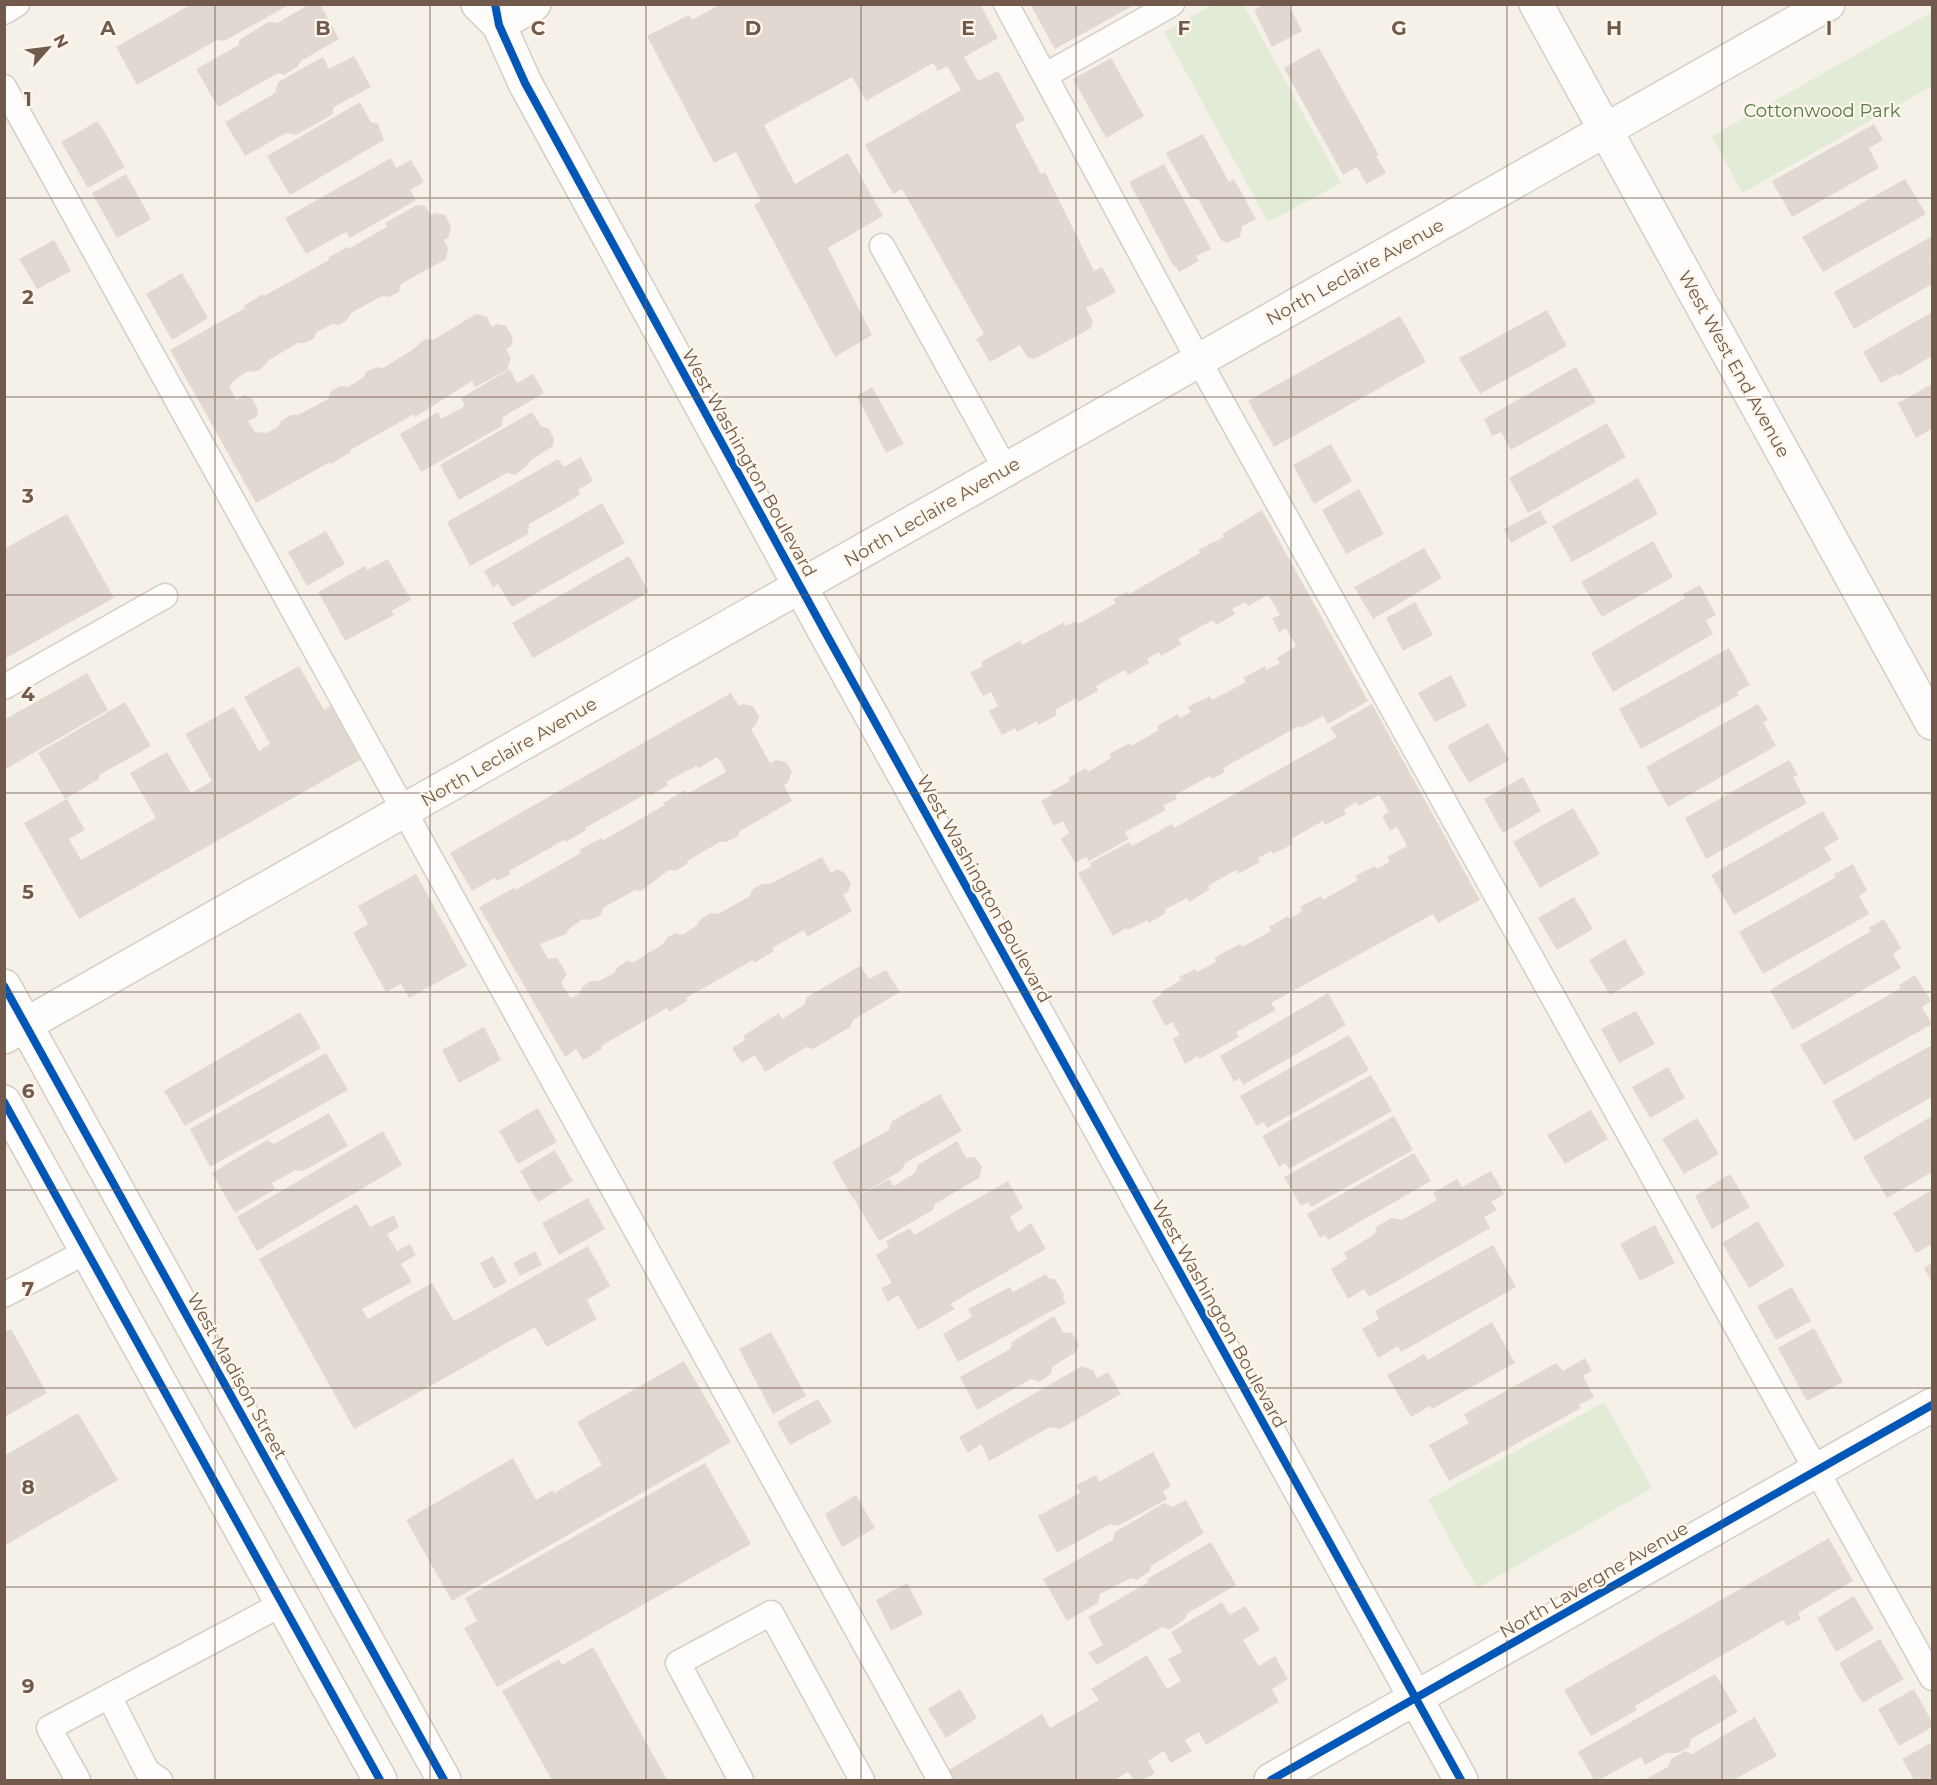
<svg xmlns="http://www.w3.org/2000/svg" width="1937" height="1785" font-family="Montserrat,sans-serif">
  <style>
    .green { fill: #e1ebd5 }
    .building { fill: #e1d9d1 }
    .lines { fill: none; stroke-linecap: round; stroke-linejoin: round }
    .service-casing { stroke: #d4cec8; stroke-width: 27 }
    .minor-casing { stroke: #d4cec8; stroke-width: 36 }
    .tertiary-casing { stroke: #d4cec8; stroke-width: 36 }
    .secondary-casing { stroke: #d5cec7; stroke-width: 36 }
    .service { stroke: #fefdfc; stroke-width: 24 }
    .minor { stroke: #fefdfc; stroke-width: 33 }
    .tertiary { stroke: #fefdfc; stroke-width: 33 }
    .secondary { stroke: #fefdfc; stroke-width: 33 }
    .cycleway-casing { stroke: #fdf6ea; stroke-width: 11 }
    .cycleway { stroke: #0057b8; stroke-width: 8 }
    .grid { fill: none; stroke: #715a4c; stroke-width: 1.5; stroke-opacity: 0.55 }
    .labels { text-anchor: middle; stroke-width: 4.5; stroke-linejoin: round; paint-order: stroke }
    .park-label { font-size: 18px; fill: #557b48; stroke: #fdf6ea }
    .street-label { font-size: 18px; fill: #715a4c; stroke: #fdf6ea }
    .grid-label { font-size: 20px; text-anchor: middle; font-weight: bold; fill: #715a4c; stroke: #fdf6ea; stroke-width: 4.5; stroke-linejoin: round; paint-order: stroke }
  </style>
  <rect width="100%" height="100%" fill="#f5f1e9"/>
  <!-- green -->
  <path class="green" d="M1213 5H1244L1341 183 1268 222 1164 32Z
    M1932 12V86L1742 193 1712 136Z
    M1604 1402 1652 1488 1479 1587 1474 1583 1428 1500Z"/>
  <!-- building -->
  <path class="building" d="M192 4H291L224 41 217 40 137 85 116 47Z
    M310 4H320L339 39 301 61 297 67 284 75 278 73 218 107 196 69 239 45V40L268 22 277 23Z
    M721 4H980L998 38 964 57 978 81 998 71 1025 120 1015 125 1041 174 1045 172 1094 271 1102 267 1116 292 1086 308 1093 321 1091 328 1034 359 1027 357 1020 345 990 362 976 339 984 334 902 189 893 194 865 145 961 90 947 66 938 71 933 63 866 101 852 77 764 125 795 184 848 153 883 216 828 248 872 335 835 357 754 205 761 201 736 152 714 163 647 36 689 15 692 20Z
    M1030 4H1136L1055 49Z
    M1265 4H1288L1302 31 1272 47 1254 10Z
    M1319 48 1379 155 1376 156 1386 173 1366 184 1357 167 1343 175 1284 68Z
    M354 56 371 87 334 107 332 115 296 135 286 133 245 156 225 122 275 93 278 82 323 57 329 69Z
    M1111 58 1144 116 1106 138 1073 79Z
    M360 102 371 122 378 124 384 140 290 195 267 156Z
    M98 121 125 167 88 188 61 142Z
    M1874 124 1883 140 1869 148 1879 168 1792 217 1772 181Z
    M1203 134 1229 182 1234 179 1256 219 1242 226 1240 237 1227 243 1221 240 1198 199 1191 198 1166 153Z
    M391 158 396 168 411 160 424 182 410 190 416 200 350 238 346 232 306 254 285 218Z
    M1164 164 1211 249 1196 256 1199 261 1179 272 1176 266 1174 267 1129 182Z
    M126 174 151 219 117 238 92 193Z
    M1905 179 1926 214 1823 272 1802 237Z
    M417 205 425 206 431 215 436 213 445 215 451 226 448 238 444 240 448 248 446 259 401 284 399 292 389 297 382 296 351 313 347 320 339 325 332 324 317 332 313 339 305 343H298L269 360 262 368 255 372 248 371 236 379 229 386 236 400 244 395 252 398 258 409 257 417 248 421 255 432 266 433 278 427 281 421 291 415H298L328 399 331 391 340 386 348 387 364 377 366 372 376 367 383 368 412 350 425 339 433 340 476 314 487 317 492 327 497 324 506 326 513 338 511 346 506 349 511 358 507 370 475 387 472 381 415 417 414 414 350 450 351 452 331 464 330 462 256 503 170 350 245 308 243 306 263 294 264 296 329 260 328 258 347 247 348 249 387 227 385 223Z
    M1932 236V260L1930 261 1932 267V284L1854 329 1834 292Z
    M54 240 71 271 37 289 19 259Z
    M182 273 208 318 172 340 146 294Z
    M1547 310 1567 346 1480 394 1459 358Z
    M1932 312V356L1898 376 1897 374 1881 383 1863 352Z
    M1400 316 1426 362 1274 447 1248 401Z
    M1576 367 1596 402 1511 450 1501 432 1492 436 1484 419Z
    M510 369 517 383 533 374 544 393 503 417 502 426 421 472 400 434 438 412 441 419 465 406 461 398Z
    M1932 384V429L1916 438 1898 403Z
    M872 387 904 444 886 453 857 396Z
    M532 412 541 426 549 429 554 439 553 446 530 461 528 465 515 475 507 473 459 500 440 465Z
    M1607 423 1626 457 1528 513 1509 478Z
    M1331 444 1352 481 1314 504 1293 465Z
    M581 457 593 481 578 490 580 495 529 524 528 534 470 566 447 522 558 459 564 467Z
    M1638 478 1658 514 1572 562 1552 526Z
    M1359 489 1384 534 1346 554 1322 510Z
    M602 503 625 543 512 607 498 584 493 588 484 571Z
    M1262 510 1368 701 1328 724 1323 716 1300 728 1299 726 1223 768 1225 772 1212 779 1210 776 1175 795 1177 799 1163 806 1166 810 1125 832 1129 839 1089 861 1086 857 1075 863 1061 839 1069 833 1063 821 1054 826 1041 801 1052 795 1050 792 1070 781 1068 778 1086 768 1088 772 1111 758 1109 754 1130 743 1131 746 1159 730 1157 726 1178 714 1180 718 1191 712 1188 707 1210 696 1212 700 1246 682 1243 678 1265 666 1266 670 1280 663 1277 658 1296 646 1286 628 1279 632 1272 618 1280 615 1268 595 1248 606 1246 602 1232 609 1235 614 1216 625 1213 620 1178 639 1182 644 1161 656 1159 652 1147 659 1149 663 1128 675 1125 670 1096 686 1098 691 1078 702 1076 698 1055 710 1057 715 1038 725 1037 721 1017 732 1015 728 1002 735 989 711 998 706 991 692 983 696 970 673 983 666 981 662 1020 641 1022 645 1064 622 1065 626 1076 621 1078 624 1116 603 1113 599 1127 592 1129 594 1200 553 1198 550 1224 537 1222 534Z
    M1540 510 1547 523 1511 543 1504 529Z
    M67 514 114 598 4 659V549Z
    M326 531 345 564 307 586 288 552Z
    M1653 541 1673 577 1602 617 1581 582Z
    M1424 548 1442 578 1373 619 1354 587Z
    M629 556 649 592 533 658 512 623Z
    M388 559 411 600 391 611 394 615 345 641 318 592 365 566 367 570Z
    M1700 585 1716 615 1706 620 1713 634 1613 692 1591 653 1685 598 1683 594Z
    M1415 602 1433 635 1403 651 1386 618Z
    M1729 648 1750 685 1737 692 1739 695 1641 749 1619 709Z
    M299 666 324 710 331 706 362 759 79 919 24 823 67 799 85 830 69 839 81 860 156 818 130 773 167 752 191 793 212 781 185 734 234 707 259 751 270 744 244 697Z
    M87 673 108 710 4 770V720Z
    M1451 675 1467 706 1435 722 1418 693Z
    M731 693 739 706 744 704 753 706 759 717 755 726 751 729 770 763 776 760 786 762 792 772 787 784 784 785 792 801 740 831 737 837 726 842H720L689 860 686 865 675 871 669 870 641 891 635 890 603 908 601 915 590 920 583 919 570 928 566 934 540 944 548 959 557 958 567 974 561 983 571 998 579 994 583 986 591 981H599L614 973 618 967 627 961 634 962 663 944 668 937 676 933 682 935 696 926 701 919 711 913 718 914 750 896 753 889 762 884H770L822 857 831 873 837 869 845 873 851 884 848 892 843 894 852 911 807 937 804 930 772 948 774 951 754 963 753 960 686 998 687 1001 669 1012 667 1008 601 1046 602 1049 583 1060 576 1049 565 1057 479 907 514 888 515 890 581 853 579 850 601 838 602 841 665 805 663 803 685 790 687 794 726 772 722 764 717 757 699 768 696 766 666 782 668 785 650 796 648 793 585 828 586 830 566 842 564 840 509 871 511 874 497 881 495 878 472 891 450 853Z
    M125 702 151 746 99 775V779L65 799 38 753Z
    M1372 704 1480 900 1438 923 1433 914 1271 1003 1276 1010 1236 1032 1239 1037 1199 1059 1198 1056 1185 1064 1173 1039 1180 1035 1172 1022 1165 1026 1152 1001 1162 994 1161 992 1181 980 1179 977 1195 969 1197 972 1216 962 1214 958 1240 944 1242 947 1271 931 1269 927 1288 916 1290 919 1302 911 1300 907 1321 896 1323 900 1358 880 1355 876 1375 866 1376 869 1390 862 1387 857 1407 846 1397 827 1390 831 1382 816 1389 812 1379 795 1359 806 1356 802 1344 810 1346 814 1325 825 1323 821 1291 839 1293 844 1273 854 1271 851 1258 858 1260 862 1238 874 1236 870 1208 886 1210 889 1189 902 1187 898 1164 910 1166 913 1149 923 1148 920 1128 930 1126 928 1113 936 1078 873 1092 866 1090 863 1129 842 1132 846 1172 824 1174 828 1337 737 1330 728Z
    M1758 704 1768 720 1763 722 1776 746 1668 807 1646 767Z
    M1488 723 1509 760 1469 783 1447 746Z
    M1789 760 1798 775 1793 777 1807 803 1706 859 1685 818Z
    M1523 777 1541 811 1503 833 1484 799Z
    M1573 808 1600 854 1540 888 1513 842Z
    M1823 811 1839 839 1824 848 1832 860 1734 915 1711 875Z
    M1853 864 1867 890 1859 896 1869 914 1763 974 1739 932 1836 877 1834 874Z
    M416 874 467 966 409 998 401 984 386 992 353 933 368 924 358 906Z
    M1574 897 1593 929 1557 950 1538 918Z
    M1884 919 1901 948 1893 954 1901 968 1793 1030 1770 990 1871 931 1868 928Z
    M1625 939 1645 974 1610 995 1589 960Z
    M860 966 869 979 886 970 900 992 853 1020 850 1027 813 1049 806 1047 765 1072 755 1055 742 1063 732 1048 745 1040 743 1036 779 1013 782 1019 804 1005 807 997Z
    M1915 975 1931 1001 1922 1007 1932 1024 1824 1085 1800 1045 1901 988 1899 985Z
    M1328 993 1346 1025 1243 1085 1240 1078 1234 1082 1220 1056Z
    M1636 1011 1655 1044 1619 1063 1601 1029Z
    M300 1012 321 1048 185 1126 164 1091Z
    M484 1027 501 1060 459 1083 442 1050Z
    M1349 1035 1369 1070 1267 1128 1264 1122 1257 1126 1240 1096Z
    M1932 1040V1097L1854 1141 1832 1101 1932 1045 1930 1042Z
    M326 1053 348 1090 210 1167 190 1129Z
    M1668 1067 1685 1098 1650 1118 1632 1087Z
    M1371 1075 1392 1111 1289 1169 1285 1163 1279 1167 1262 1136Z
    M940 1094 962 1131 905 1163 902 1170 853 1199 832 1162 889 1130 892 1121Z
    M538 1108 557 1142 518 1164 499 1131Z
    M1591 1110 1608 1139 1565 1164 1547 1135Z
    M329 1113 348 1146 303 1171 296 1170 272 1183 275 1189 235 1213 212 1173 267 1140 274 1144Z
    M1394 1116 1413 1150 1311 1207 1308 1202 1301 1206 1284 1177Z
    M1932 1116V1172L1887 1198 1863 1157Z
    M1697 1118 1719 1154 1684 1174 1662 1139Z
    M383 1131 402 1165 257 1251 237 1217Z
    M957 1141 966 1158 975 1157 982 1167 979 1178 935 1204 933 1210 879 1241 854 1199 889 1179 894 1186 915 1173 918 1165Z
    M555 1150 573 1181 538 1202 520 1171Z
    M1414 1153 1431 1181 1328 1240 1325 1235 1320 1238 1307 1214Z
    M1491 1171 1504 1194 1491 1202 1497 1210 1484 1217 1490 1228 1369 1297 1364 1289 1348 1299 1331 1269 1347 1259 1344 1253 1375 1234 1376 1227 1391 1218 1402 1220 1437 1200 1433 1193 1457 1179 1462 1187Z
    M1730 1174 1750 1207 1712 1229 1695 1196Z
    M1008 1181 1023 1208 1010 1217 1018 1232 1031 1223 1046 1249 950 1304 955 1309 918 1330 898 1295 888 1302 881 1288 892 1283 876 1255 889 1247 886 1241 910 1228 914 1235Z
    M1932 1190V1244L1916 1253 1893 1213Z
    M588 1198 605 1229 559 1255 542 1223Z
    M357 1204 370 1227 394 1215 399 1227 387 1234 397 1251 410 1244 416 1255 401 1264 412 1282 362 1309 368 1319 432 1283 454 1321 588 1246 610 1286 587 1300 597 1319 547 1347 535 1327 354 1429 259 1259Z
    M1758 1221 1785 1266 1749 1288 1722 1243Z
    M1655 1225 1675 1263 1640 1281 1620 1244Z
    M1493 1245 1516 1287 1401 1352 1398 1346 1378 1358 1362 1329 1379 1319 1375 1311Z
    M535 1251 542 1265 520 1276 513 1263Z
    M493 1256 507 1282 494 1289 480 1263Z
    M1932 1263V1283L1924 1268Z
    M1046 1274 1048 1278 1055 1279 1064 1294 1063 1298 1066 1303 958 1362 943 1334 972 1317 968 1309 1010 1287 1013 1292Z
    M1792 1287 1811 1321 1776 1340 1757 1306Z
    M1054 1316 1063 1332 1072 1333 1079 1345 1076 1352 1052 1367 1051 1374 1039 1382 1031 1379 977 1410 960 1377 1010 1349 1012 1342Z
    M1492 1322 1515 1363 1432 1409 1430 1406 1411 1417 1387 1375 1424 1354 1428 1360Z
    M1814 1328 1843 1382 1807 1401 1778 1348Z
    M11 1329 47 1393 4 1417V1332Z
    M771 1332 806 1396 773 1414 739 1349Z
    M1585 1358 1592 1371 1583 1376 1594 1397 1579 1405 1581 1408 1449 1481 1429 1445 1469 1423 1464 1414 1556 1363 1563 1371Z
    M684 1361 731 1442 452 1601 406 1520 513 1458 536 1500 553 1490 554 1493 602 1465 577 1422Z
    M1082 1366 1093 1370 1097 1378 1108 1372 1121 1394 1060 1429 1050 1427 989 1461 981 1444 968 1453 959 1437Z
    M818 1399 832 1422 790 1445 777 1422Z
    M78 1413 118 1480 4 1546V1456Z
    M1153 1452 1171 1486 1163 1491 1167 1499 1118 1526 1110 1524 1057 1553 1038 1516 1080 1493 1076 1485 1096 1475 1099 1482Z
    M705 1463 751 1544 497 1687 464 1628 477 1621 465 1598Z
    M856 1495 875 1528 842 1547 825 1514Z
    M1186 1500 1204 1533 1151 1566 1150 1571 1137 1580 1131 1578 1100 1594 1098 1603 1067 1621 1043 1579 1113 1540 1115 1532 1164 1503 1173 1507Z
    M1829 1538 1853 1581 1798 1613 1801 1619 1787 1626 1783 1620 1635 1706 1637 1710 1591 1736 1564 1690Z
    M1211 1542 1236 1585 1188 1613 1184 1620 1169 1630 1162 1627 1097 1665 1088 1653 1103 1645 1088 1617 1149 1582 1147 1579Z
    M907 1583 923 1614 891 1631 876 1600Z
    M1854 1596 1874 1629 1836 1652 1817 1618Z
    M1222 1602 1230 1615 1245 1606 1260 1630 1243 1640 1259 1666 1275 1656 1288 1679 1272 1689 1279 1702 1206 1745 1199 1732 1185 1740 1192 1751 1171 1763 1164 1751 1148 1761 1155 1773 1143 1780H1134L1128 1772 1114 1780H953L947 1771 1042 1714 1050 1728 1099 1700 1091 1689 1147 1655 1167 1689 1181 1681 1168 1659 1182 1652 1171 1632Z
    M1880 1639 1904 1679 1862 1703 1839 1663Z
    M593 1647 667 1780H552L502 1691 559 1659 562 1665Z
    M1715 1674 1738 1712 1691 1739 1689 1747 1678 1753H1667L1645 1765 1641 1757 1599 1780H1594L1578 1752Z
    M960 1689 977 1718 946 1738 928 1709Z
    M1914 1689 1932 1722V1727L1899 1746 1878 1709Z
    M1755 1717 1777 1756 1733 1780H1644L1668 1767 1671 1759 1685 1751 1692 1754Z
    M1932 1742V1780H1914L1902 1759Z"/>
  <g class="lines">
    <!-- service casing -->
    <g class="service-casing">
      <path id="service" d="M1006 4 1199 361 1932 1678
        M4 12 17 4
        M1046 75 1172 4
        M4 87 940 1780
        M882 246 1006 470
        M4 687 165 596
        M4 1295 87 1251
        M109 1696 147 1771 160 1780
        M78 1780 49 1728 282 1604
        M741 1780 678 1663 771 1613 862 1780"/>
    </g>
    <!-- minor casing -->
    <g class="minor-casing">
      <path id="minor" d="M478 4 499 25 534 4
        M1536 4 1932 723
        M4 1037 1828 4
        M1271 1780 1932 1405"/>
    </g>
    <!-- tertiary casing -->
    <g class="tertiary-casing">
      <path id="tertiary" d="M495 4 499 25 525 83 824 630 1461 1780"/>
    </g>
    <!-- secondary casing -->
    <g class="secondary-casing">
      <path id="secondary" d="M4 986 444 1780
        M4 1102 380 1780"/>
    </g>
    <!-- service -->
    <use href="#service" class="service"/>
    <!-- minor -->
    <use href="#minor" class="minor"/>
    <!-- tertiary -->
    <use href="#tertiary" class="tertiary"/>
    <!-- secondary -->
    <use href="#secondary" class="secondary"/>
    <!-- cycleway casing -->
    <g class="cycleway-casing">
      <path id="cycleway" d="M495 4 499 25 525 83 824 630 1461 1780
        M4 986 444 1780
        M4 1102 380 1780
        M1271 1780 1932 1405"/>
    </g>
    <!-- cycleway -->
    <use href="#cycleway" class="cycleway"/>
  </g>
  <!-- grid -->
  <path class="grid" d="M215 4V1780M430 4V1780M646 4V1780M861 4V1780M1076 4V1780M1291 4V1780M1507 4V1780M1722 4V1780M4 198H1932M4 397H1932M4 595H1932M4 793H1932M4 992H1932M4 1190H1932M4 1388H1932M4 1587H1932"/>
  <g class="labels">
    <!-- park labels -->
    <g class="park-label">
      <text x="1822" y="117">Cottonwood Park</text>
    </g>
    <!-- street labels -->
    <g class="street-label">
      <text transform="translate(1355 272) rotate(-29)" y="6">North Leclaire Avenue</text>
      <text transform="translate(1734 364) rotate(61)" y="6">West West End Avenue</text>
      <text transform="translate(749 463) rotate(61)" y="6">West Washington Boulevard</text>
      <text transform="translate(932 512) rotate(-30)" y="6">North Leclaire Avenue</text>
      <text transform="translate(509 752) rotate(-30)" y="6">North Leclaire Avenue</text>
      <text transform="translate(984 889) rotate(61)" y="6">West Washington Boulevard</text>
      <text transform="translate(1219 1314) rotate(61)" y="6">West Washington Boulevard</text>
      <text transform="translate(237 1376) rotate(61)" y="6">West Madison Street</text>
      <text transform="translate(1594 1580) rotate(-30)" y="6">North Lavergne Avenue</text>
    </g>
  </g>
  <g class="grid-label">
    <text x="108" y="35">A</text>
    <text x="323" y="35">B</text>
    <text x="538" y="35">C</text>
    <text x="753" y="35">D</text>
    <text x="968" y="35">E</text>
    <text x="1184" y="35">F</text>
    <text x="1399" y="35">G</text>
    <text x="1614" y="35">H</text>
    <text x="1829" y="35">I</text>
    <text x="28" y="106">1</text>
    <text x="28" y="304">2</text>
    <text x="28" y="503">3</text>
    <text x="28" y="701">4</text>
    <text x="28" y="899">5</text>
    <text x="28" y="1098">6</text>
    <text x="28" y="1296">7</text>
    <text x="28" y="1494">8</text>
    <text x="28" y="1693">9</text>
  </g>
  <!-- border -->
  <rect width="1937" height="1785" fill="none" stroke="#715a4c" stroke-width="12"/>
  <!-- north arrow -->
  <g transform="translate(48 48) rotate(62)" stroke="#fdf6ea" stroke-width="4.5" paint-order="stroke">
  <path d="M0-4.5L10 22L0 15L-10 22Z" fill="#715a4c"/>
  <text y="-9" font-size="16" font-weight="bold" text-anchor="middle" fill="#715a4c">N</text>
  </g>
</svg>
